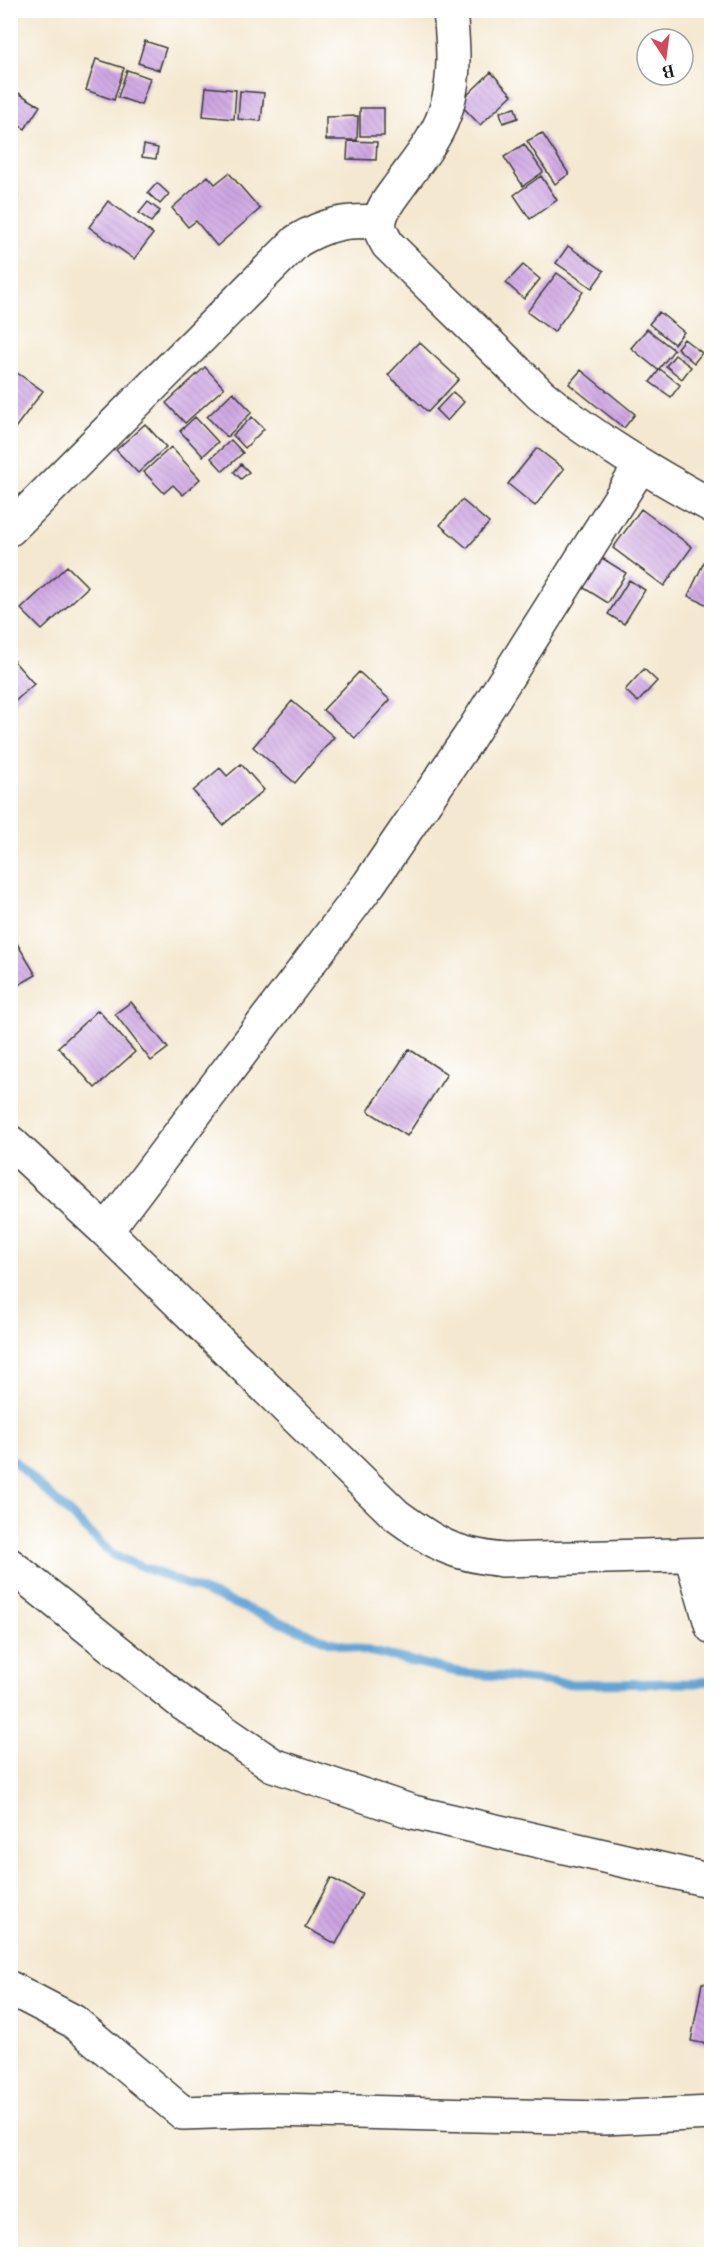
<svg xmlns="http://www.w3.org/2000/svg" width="722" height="2265" font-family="'Libre Bodoni',serif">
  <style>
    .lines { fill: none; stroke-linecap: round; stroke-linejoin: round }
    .stream { stroke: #63a4d6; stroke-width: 9 }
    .building { fill: url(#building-back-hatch) }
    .minor-casing { stroke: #3c3b37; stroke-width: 36 }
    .minor { stroke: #fff; stroke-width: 33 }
  </style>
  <defs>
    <pattern id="building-back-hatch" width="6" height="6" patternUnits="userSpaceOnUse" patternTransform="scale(1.5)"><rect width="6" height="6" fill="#cda4e2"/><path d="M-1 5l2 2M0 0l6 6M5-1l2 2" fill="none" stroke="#af8dc1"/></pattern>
  </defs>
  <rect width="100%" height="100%" fill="#fff"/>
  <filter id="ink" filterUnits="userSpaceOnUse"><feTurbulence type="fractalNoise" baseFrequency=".0167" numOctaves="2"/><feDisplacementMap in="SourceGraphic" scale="12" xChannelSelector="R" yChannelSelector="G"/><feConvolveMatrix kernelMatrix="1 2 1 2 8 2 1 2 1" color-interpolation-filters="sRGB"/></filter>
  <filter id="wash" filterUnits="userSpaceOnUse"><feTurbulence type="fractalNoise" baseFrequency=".008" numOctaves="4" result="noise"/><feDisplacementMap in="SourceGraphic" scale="24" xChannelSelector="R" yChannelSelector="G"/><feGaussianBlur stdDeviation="1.35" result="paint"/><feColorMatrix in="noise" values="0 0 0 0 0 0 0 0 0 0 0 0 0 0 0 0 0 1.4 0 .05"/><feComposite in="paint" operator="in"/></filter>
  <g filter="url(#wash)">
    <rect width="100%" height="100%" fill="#f4e8d0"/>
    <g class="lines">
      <!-- stream -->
      <path class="stream" d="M10 1457 113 1555 330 1642 458 1672 573 1684 696 1683 712 1680"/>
    </g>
    <g id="blocks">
      <!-- building -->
      <path class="building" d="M145 41 166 48 159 70 138 63Z
        M96 59 124 68 114 100 86 90Z
        M127 70 150 78 141 105 118 97Z
        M491 72 512 95 480 125 459 103Z
        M206 87 236 90 234 119 203 116Z
        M10 88 40 106 25 129 10 120Z
        M240 91 264 93 261 121 238 119Z
        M360 108H384V136H360Z
        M515 108 518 118 503 123 500 112Z
        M358 116 357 140H326V117Z
        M542 133 569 174 555 184 527 141Z
        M348 141 377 142 376 160 347 159Z
        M524 144 543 172 523 186 504 157Z
        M144 145 158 148 156 159 142 157Z
        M229 173 260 209 217 246 196 221 188 227 172 208 208 176 215 184Z
        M541 176 557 200 530 219 514 195Z
        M157 183 169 194 160 204 148 193Z
        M10 191 18 195 10 208Z
        M108 201 153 234 134 259 89 227Z
        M148 202 160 211 151 222 139 213Z
        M568 246 604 271 592 288 556 263Z
        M523 265 540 279 524 299 506 283Z
        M557 273 583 292 554 332 527 312Z
        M659 312 684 332 674 344 649 324Z
        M647 329 674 350 658 370 631 348Z
        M684 339 702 353 694 363 677 348Z
        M419 342 459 379 428 412 388 375Z
        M675 355 691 367 682 379 666 366Z
        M205 367 224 388 185 423 166 403Z
        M10 368 43 391 15 428 10 425Z
        M660 369 680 385 671 397 650 382Z
        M581 370 635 414 624 428 569 384Z
        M233 392 252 412 227 437 207 417Z
        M453 392 464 402 447 421 436 410Z
        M195 417 218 442 203 456 180 431Z
        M252 417 264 429 245 448 233 435Z
        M145 424 166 447 138 473 116 450Z
        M231 440 243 453 223 471 211 458Z
        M171 447 200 479 183 495 173 485 164 493 144 472Z
        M537 448 564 469 535 506 508 484Z
        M241 464 249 472 241 479 234 472Z
        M462 500 489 523 467 548 440 525Z
        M641 509 692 547 664 586 613 548Z
        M594 553 626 573 608 603 576 583Z
        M706 558 712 560V607L688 596Z
        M67 566 88 587 42 630 21 609Z
        M629 580 645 590 624 624 608 614Z
        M12 659 34 684 10 706V661Z
        M644 669 657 681 638 702 625 690Z
        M359 672 390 700 355 738 323 710Z
        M292 701 334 737 295 783 253 747Z
        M241 764 264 790 223 825 193 791 220 768 227 776Z
        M15 940 36 975 10 990V943Z
        M131 1002 168 1048 151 1061 115 1014Z
        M98 1010 135 1052 95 1088 58 1047Z
        M409 1049 447 1074 407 1136 368 1111Z
        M331 1878 362 1894 336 1944 305 1927Z
        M702 1983 712 1985V2045L691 2041Z"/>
    </g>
  </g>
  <g filter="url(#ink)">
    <use href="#blocks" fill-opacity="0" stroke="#3c3b37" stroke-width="1.5"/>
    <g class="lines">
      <!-- minor casing -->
      <g class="minor-casing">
        <path id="minor" d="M450 10C453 42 456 75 447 106 439 136 418 160 400 185 393 195 382 207 380 220 378 229 384 238 388 245L541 395C593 438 652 473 712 506
          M10 529 297 241C325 224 346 220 379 222
          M10 1142 106 1231 396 1515C437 1545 452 1554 503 1560L712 1554
          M106 1231 369 884 468 739 641 465
          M691 1556 712 1627
          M10 1565 182 1703 273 1765 413 1812 712 1881
          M10 1988 73 2021 183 2113 274 2110 604 2118 712 2113"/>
      </g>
      <!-- minor -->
      <use href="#minor" class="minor"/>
    </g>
  </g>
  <!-- margin -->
  <rect width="722" height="2265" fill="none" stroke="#fff" stroke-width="36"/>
  <!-- north arrow -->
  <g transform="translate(665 57) rotate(167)"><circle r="28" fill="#ffffff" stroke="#a4a4a4" stroke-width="1.5"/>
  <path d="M0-4.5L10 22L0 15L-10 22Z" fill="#d1495b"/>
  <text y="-9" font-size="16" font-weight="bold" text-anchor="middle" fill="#1c1c1c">B</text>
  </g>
</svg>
